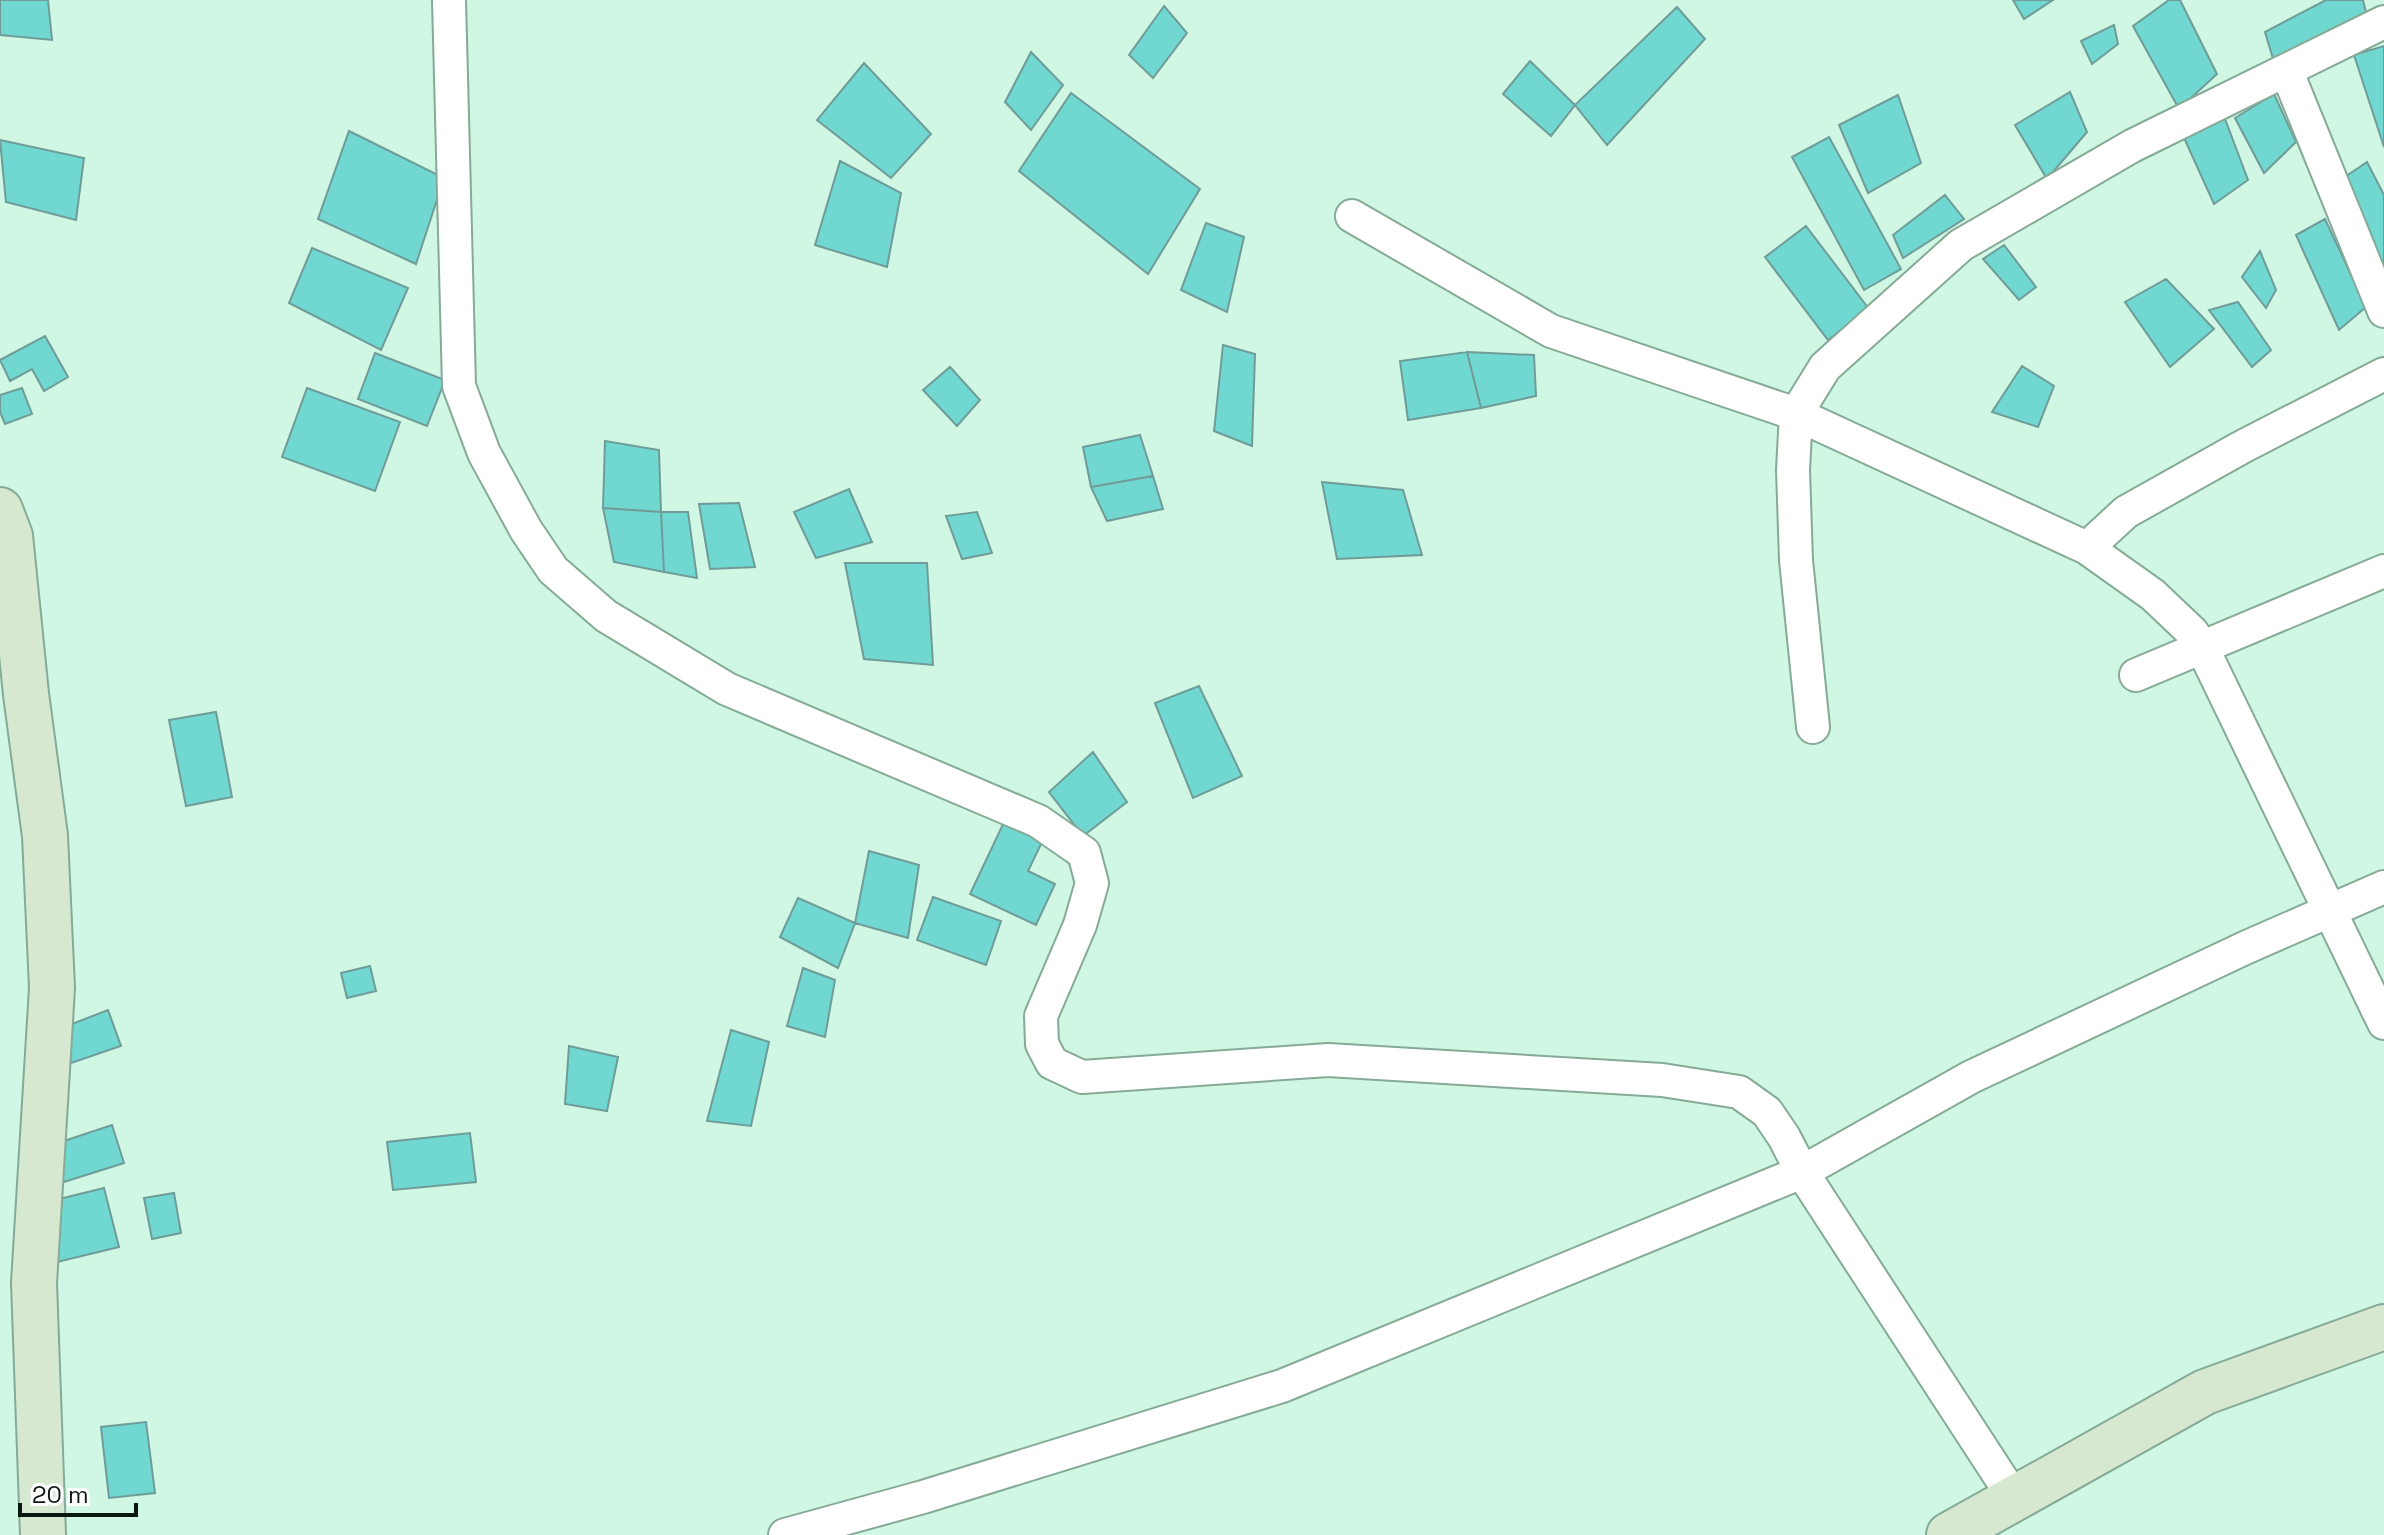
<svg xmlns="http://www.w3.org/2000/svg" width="2384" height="1535" font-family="'Space Grotesk',sans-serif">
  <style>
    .building { fill: #70d8d0; stroke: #6f9c98; stroke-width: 2 }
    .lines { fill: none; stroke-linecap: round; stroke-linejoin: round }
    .street-casing { stroke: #85aa97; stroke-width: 36 }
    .secondary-casing { stroke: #85aa97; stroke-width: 48 }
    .street { stroke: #fff; stroke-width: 32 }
    .secondary { stroke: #d7e8d0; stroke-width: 44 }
  </style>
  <rect width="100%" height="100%" fill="#d0f7e3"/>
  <!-- building -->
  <path class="building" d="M0 0H48L52 40 0 35Z
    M2013 0H2053L2024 19Z
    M2169 0H2180L2217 74 2179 109 2133 26Z
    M2326 0H2363L2368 21 2274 62 2265 32Z
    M1164 6 1187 33 1153 78 1129 55Z
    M1677 7 1705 39 1607 145 1575 105Z
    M2114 25 2118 44 2092 64 2081 41Z
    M2384 46V147L2354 55Z
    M1031 52 1063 85 1031 130 1005 102Z
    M1530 61 1575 105 1551 136 1503 94Z
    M864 63 931 134 891 178 817 120Z
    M2070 92 2087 132 2047 179 2015 125Z
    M1071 93 1200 189 1148 274 1019 171Z
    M2274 94 2296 142 2264 173 2235 118Z
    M1898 95 1921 163 1868 193 1839 125Z
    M2222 111 2248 180 2214 204 2180 129Z
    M349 131 444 178 416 264 318 219Z
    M1829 137 1901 269 1864 290 1792 157Z
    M0 140 84 158 76 220 6 202Z
    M840 161 901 193 887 267 815 245Z
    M2367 162 2384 195V278L2339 181Z
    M1945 195 1964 219 1903 258 1893 235Z
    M2325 219 2366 307 2339 330 2296 235Z
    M1206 223 1244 237 1227 312 1181 290Z
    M1806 226 1869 309 1828 340 1765 257Z
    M2004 245 2036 287 2019 300 1983 259Z
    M312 248 408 288 381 350 289 303Z
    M2260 251 2276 290 2266 308 2242 277Z
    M2166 279 2214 329 2170 367 2125 302Z
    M2238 302 2271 350 2252 367 2209 310Z
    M45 336 68 377 44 391 32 369 10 381 0 360Z
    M1223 345 1255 354 1252 446 1214 431Z
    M1467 352 1481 408 1408 420 1400 361Z
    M1467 352 1534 355 1536 396 1481 408Z
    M375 353 445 380 427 426 358 399Z
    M2022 366 2054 386 2038 427 1992 412Z
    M950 367 980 400 957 426 923 390Z
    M22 388 32 414 5 424 0 412V395Z
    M307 388 400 422 375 491 282 457Z
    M1140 435 1153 476 1091 487 1083 447Z
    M605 441 659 450 661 512 603 508Z
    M1153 476 1163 509 1107 521 1091 487Z
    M1322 482 1403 490 1422 555 1337 559Z
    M849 489 872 542 816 558 794 512Z
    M739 503 755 567 710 569 699 504Z
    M603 508 661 512 664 572 614 562Z
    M661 512H688L697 578 664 572Z
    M977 512 992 553 962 559 946 516Z
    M845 563H927L933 665 864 659Z
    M1199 686 1242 776 1193 798 1155 703Z
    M216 712 232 797 186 806 169 720Z
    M1093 752 1127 802 1083 836 1049 792Z
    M1005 820 1044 838 1028 871 1055 884 1036 925 970 894Z
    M869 851 919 865 908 938 855 923Z
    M933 897 1001 921 986 965 917 940Z
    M798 898 855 923 838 968 780 937Z
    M370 966 376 991 347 998 341 973Z
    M803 968 835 980 825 1037 787 1026Z
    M108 1010 121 1046 68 1064 72 1024Z
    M731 1030 769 1042 751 1126 707 1121Z
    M569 1046 618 1057 607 1111 565 1104Z
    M112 1125 124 1163 64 1182 52 1145Z
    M470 1133 476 1182 393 1190 387 1142Z
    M104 1188 119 1247 53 1263 59 1199Z
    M174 1193 181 1233 152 1239 144 1198Z
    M146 1422 155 1493 109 1498 101 1427Z"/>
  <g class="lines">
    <!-- street casing -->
    <g class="street-casing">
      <path id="street" d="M449 0 459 386 484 453 526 530 553 570 606 616 727 689 1038 821 1084 853 1092 883 1080 925 1041 1016 1042 1044 1052 1063 1082 1077 1328 1060 1662 1080 1739 1092 1767 1112 1784 1137 1802 1172 2014 1498
        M2287 72 2384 311
        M1352 216 1551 331 1796 414 2087 548 2153 595 2192 632 2202 647 2384 1023
        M2087 548 2126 512 2242 447 2384 374
        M2136 675 2384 571
        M1813 727 1796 560 1793 470 1796 414 1825 367 1961 245 2132 146 2384 22
        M785 1535 923 1497 1282 1386 1802 1172 1971 1077 2247 947 2384 887"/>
    </g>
    <!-- secondary casing -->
    <g class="secondary-casing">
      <path id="secondary" d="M0 510 10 536 26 694 45 836 52 988 34 1283 43 1535
        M1949 1535 2205 1392 2384 1327"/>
    </g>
    <!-- street -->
    <use href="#street" class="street"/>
    <!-- secondary -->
    <use href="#secondary" class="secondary"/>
  </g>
  <!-- scale -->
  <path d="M20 1503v12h116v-12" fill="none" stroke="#091710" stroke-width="4"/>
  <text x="32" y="1503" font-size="24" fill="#091710" stroke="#ffffff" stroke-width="6" paint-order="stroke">20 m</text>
</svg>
